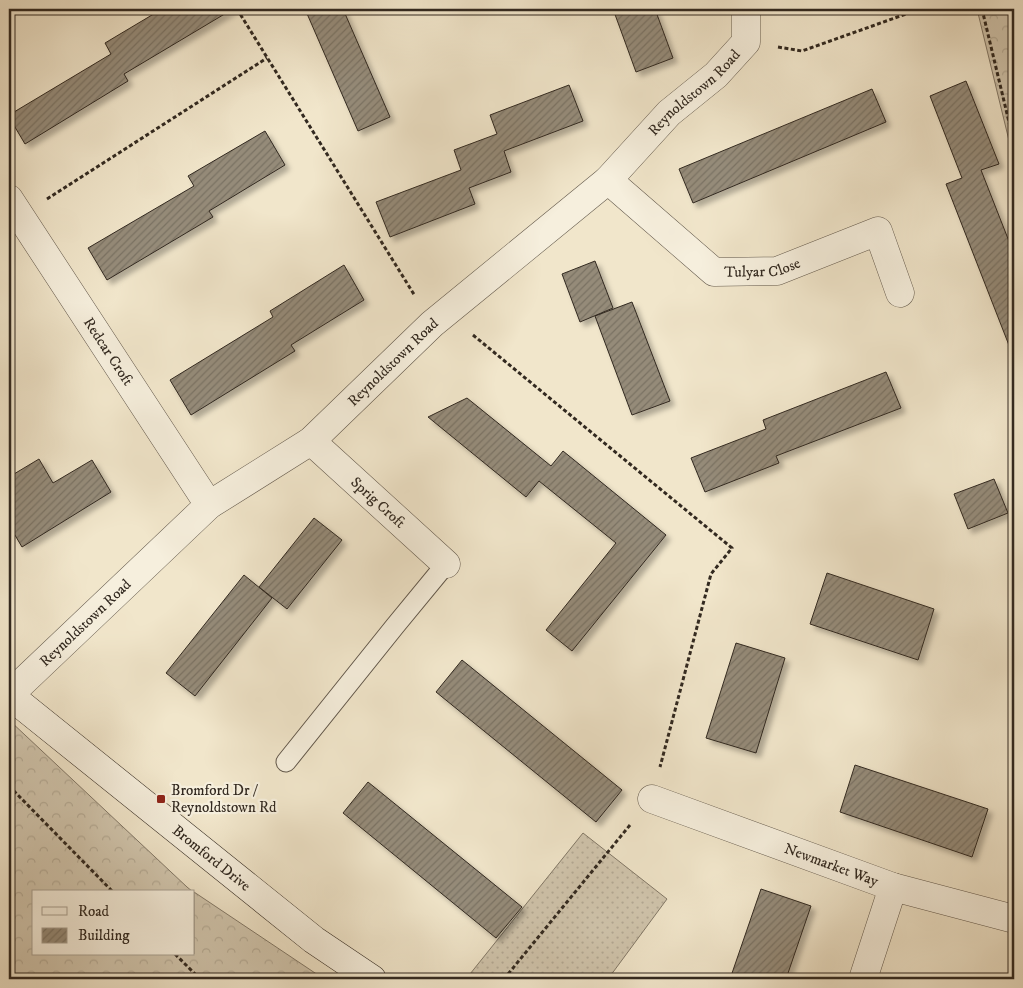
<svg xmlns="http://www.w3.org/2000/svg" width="1023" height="988" font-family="'IM FELL DW Pica',serif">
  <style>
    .grass { fill: url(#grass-dots); stroke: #827867 }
    .forest { fill: url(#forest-crowns); stroke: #827867 }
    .building { fill: url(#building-hatch); stroke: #322920; filter: url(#shadow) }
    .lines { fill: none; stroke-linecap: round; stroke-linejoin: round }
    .lane-casing { stroke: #62584b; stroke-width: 21 }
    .street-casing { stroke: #62584b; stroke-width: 29 }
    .secondary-casing { stroke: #322920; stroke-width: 29 }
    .path { stroke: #322920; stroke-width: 3; stroke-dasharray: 4 2.5; stroke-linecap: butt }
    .lane { stroke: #f6efdd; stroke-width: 19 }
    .street { stroke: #f6efdd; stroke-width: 28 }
    .secondary { stroke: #f6efdd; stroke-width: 28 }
    .poi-dot { fill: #8f2418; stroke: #f6efdd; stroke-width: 2 }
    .labels { text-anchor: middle; stroke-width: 4.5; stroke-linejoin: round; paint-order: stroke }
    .street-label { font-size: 15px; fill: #322920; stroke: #f6efdd }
    .poi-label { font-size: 15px; fill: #322920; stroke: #f6efdd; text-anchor: start }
  </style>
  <defs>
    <pattern id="grass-dots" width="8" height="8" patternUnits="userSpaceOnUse" patternTransform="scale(1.25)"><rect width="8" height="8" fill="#d1c6ae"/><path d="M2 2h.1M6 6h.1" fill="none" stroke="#b4aa95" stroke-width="1.8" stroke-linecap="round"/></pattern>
    <pattern id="forest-crowns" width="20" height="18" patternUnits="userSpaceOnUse" patternTransform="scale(1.25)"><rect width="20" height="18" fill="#d1c6ae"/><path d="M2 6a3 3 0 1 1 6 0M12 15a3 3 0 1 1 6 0" fill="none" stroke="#b4aa95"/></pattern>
    <pattern id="building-hatch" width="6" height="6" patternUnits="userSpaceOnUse" patternTransform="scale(1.25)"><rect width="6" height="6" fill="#958b79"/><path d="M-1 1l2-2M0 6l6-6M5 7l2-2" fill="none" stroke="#7a7263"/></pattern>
    <filter id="shadow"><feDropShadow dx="4.5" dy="4.5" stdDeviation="2.5" flood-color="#0004"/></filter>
  </defs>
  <rect width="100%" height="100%" fill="#f1e6cb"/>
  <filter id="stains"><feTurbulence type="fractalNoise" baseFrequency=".004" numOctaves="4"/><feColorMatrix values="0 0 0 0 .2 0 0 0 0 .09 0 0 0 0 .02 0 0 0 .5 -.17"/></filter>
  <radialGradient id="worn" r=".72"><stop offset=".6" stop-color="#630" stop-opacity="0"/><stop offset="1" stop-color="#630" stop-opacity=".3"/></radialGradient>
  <!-- grass -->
  <path class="grass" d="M583 833 667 899 608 979H466Z"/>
  <!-- forest -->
  <path class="forest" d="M977 9H1014V161Z
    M9 720 187 887 193 892H34V954H194V892L324 979H9Z"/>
  <!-- building -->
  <path class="building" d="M162 9H233L124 74 128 81 25 144 9 117V115L111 54 105 43Z
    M305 9H343L390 117 358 131Z
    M613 9H655L673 58 636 72Z
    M966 81 999 164 981 170 1014 254V352L1012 353 946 184 962 178 930 96Z
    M569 85 583 121 504 151 511 172 469 188 475 204 390 237 376 202 461 170 454 150 497 134 490 115Z
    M872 89 886 122 693 203 679 169Z
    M265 131 285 165 209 211 213 217 107 280 88 248 194 186 188 176Z
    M595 261 613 308 580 322 562 274Z
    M344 265 364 300 291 345 295 351 191 415 170 380 273 317 270 311Z
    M632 302 670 401 632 415 595 316Z
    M886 372 901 408 776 456 779 463 705 492 691 458 766 429 763 420Z
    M467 398 551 466 563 451 666 535 572 651 546 630 616 543 539 481 526 497 428 417Z
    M39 459 53 483 92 460 111 492 22 547 9 525V477Z
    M994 479 1008 513 968 529 954 494Z
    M314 518 342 540 287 609 259 587Z
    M827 573 934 609 918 660 810 624Z
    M244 575 272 598 195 696 166 673Z
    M736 643 785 658 756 753 706 738Z
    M462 660 622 790 596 822 436 692Z
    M855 765 988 809 972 857 840 812Z
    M368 782 522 907 496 938 343 813Z
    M761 889 811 906 786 979H730Z"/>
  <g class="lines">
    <!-- lane casing -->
    <g class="lane-casing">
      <path id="lane" d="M286 762 395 626 446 564"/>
    </g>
    <!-- street casing -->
    <g class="street-casing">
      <g id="street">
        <path id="s1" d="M608 180 714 272 777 271 878 231 900 293"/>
        <path id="s2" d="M9 199 209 505"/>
        <path id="s3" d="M311 441 446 564"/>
        <path id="s4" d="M9 695 209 505 311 441 432 324 608 180 669 113 716 75 746 42V9"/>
        <path id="s5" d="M652 799 893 887 1014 919"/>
        <path d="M863 979 893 887"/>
      </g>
    </g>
    <!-- secondary casing -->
    <g class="secondary-casing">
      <g id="secondary">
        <path id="s6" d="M9 695 314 940 372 979"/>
      </g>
    </g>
    <!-- path -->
    <path class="path" d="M237 9 415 296
      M982 9 1014 143
      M778 47 802 51 920 9
      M47 199 267 58
      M473 335 732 548 711 574 660 767
      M9 786 113 892
      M175 954 200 979
      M504 979 630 825"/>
    <!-- lane -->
    <use href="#lane" class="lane"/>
    <!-- street -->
    <use href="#street" class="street"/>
    <!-- secondary -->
    <use href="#secondary" class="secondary"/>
  </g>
  <!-- markers -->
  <rect class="poi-dot" x="156" y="794" width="10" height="10" rx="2.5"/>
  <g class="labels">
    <!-- street labels -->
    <g class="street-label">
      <text dy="5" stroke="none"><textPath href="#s4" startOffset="915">Reynoldstown Road</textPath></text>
      <text dy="5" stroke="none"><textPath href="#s1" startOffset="189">Tulyar Close</textPath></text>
      <text dy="5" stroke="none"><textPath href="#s2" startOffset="182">Redcar Croft</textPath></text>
      <text dy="5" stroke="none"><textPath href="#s4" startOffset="510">Reynoldstown Road</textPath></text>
      <text dy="5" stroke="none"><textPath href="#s3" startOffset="91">Sprig Croft</textPath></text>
      <text dy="5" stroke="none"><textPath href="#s4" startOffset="105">Reynoldstown Road</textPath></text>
      <text dy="5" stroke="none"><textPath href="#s6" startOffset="260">Bromford Drive</textPath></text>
      <text dy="5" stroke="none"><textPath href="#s5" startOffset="191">Newmarket Way</textPath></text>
    </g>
    <!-- poi labels -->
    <g class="poi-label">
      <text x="171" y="795">Bromford Dr /<tspan x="171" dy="17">Reynoldstown Rd</tspan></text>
    </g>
  </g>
  <!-- margin -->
  <rect width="1023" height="988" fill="none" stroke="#f1e6cb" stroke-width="30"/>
  <rect x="10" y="10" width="1003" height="968" fill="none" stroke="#322920" stroke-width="2.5"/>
  <rect x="15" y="15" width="993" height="958" fill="none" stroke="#322920"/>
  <!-- legend -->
  <rect x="32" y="890" width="162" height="65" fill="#f6efdd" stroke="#a8a091"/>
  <rect x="42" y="907" width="25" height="8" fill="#f6efdd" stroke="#a8a091"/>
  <text x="78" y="916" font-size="15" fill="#322920">Road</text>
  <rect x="42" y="928" width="25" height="15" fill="url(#building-hatch)" stroke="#a8a091"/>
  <text x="78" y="940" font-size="15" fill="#322920">Building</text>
  <rect width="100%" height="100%" filter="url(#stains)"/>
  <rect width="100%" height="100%" fill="url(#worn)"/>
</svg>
